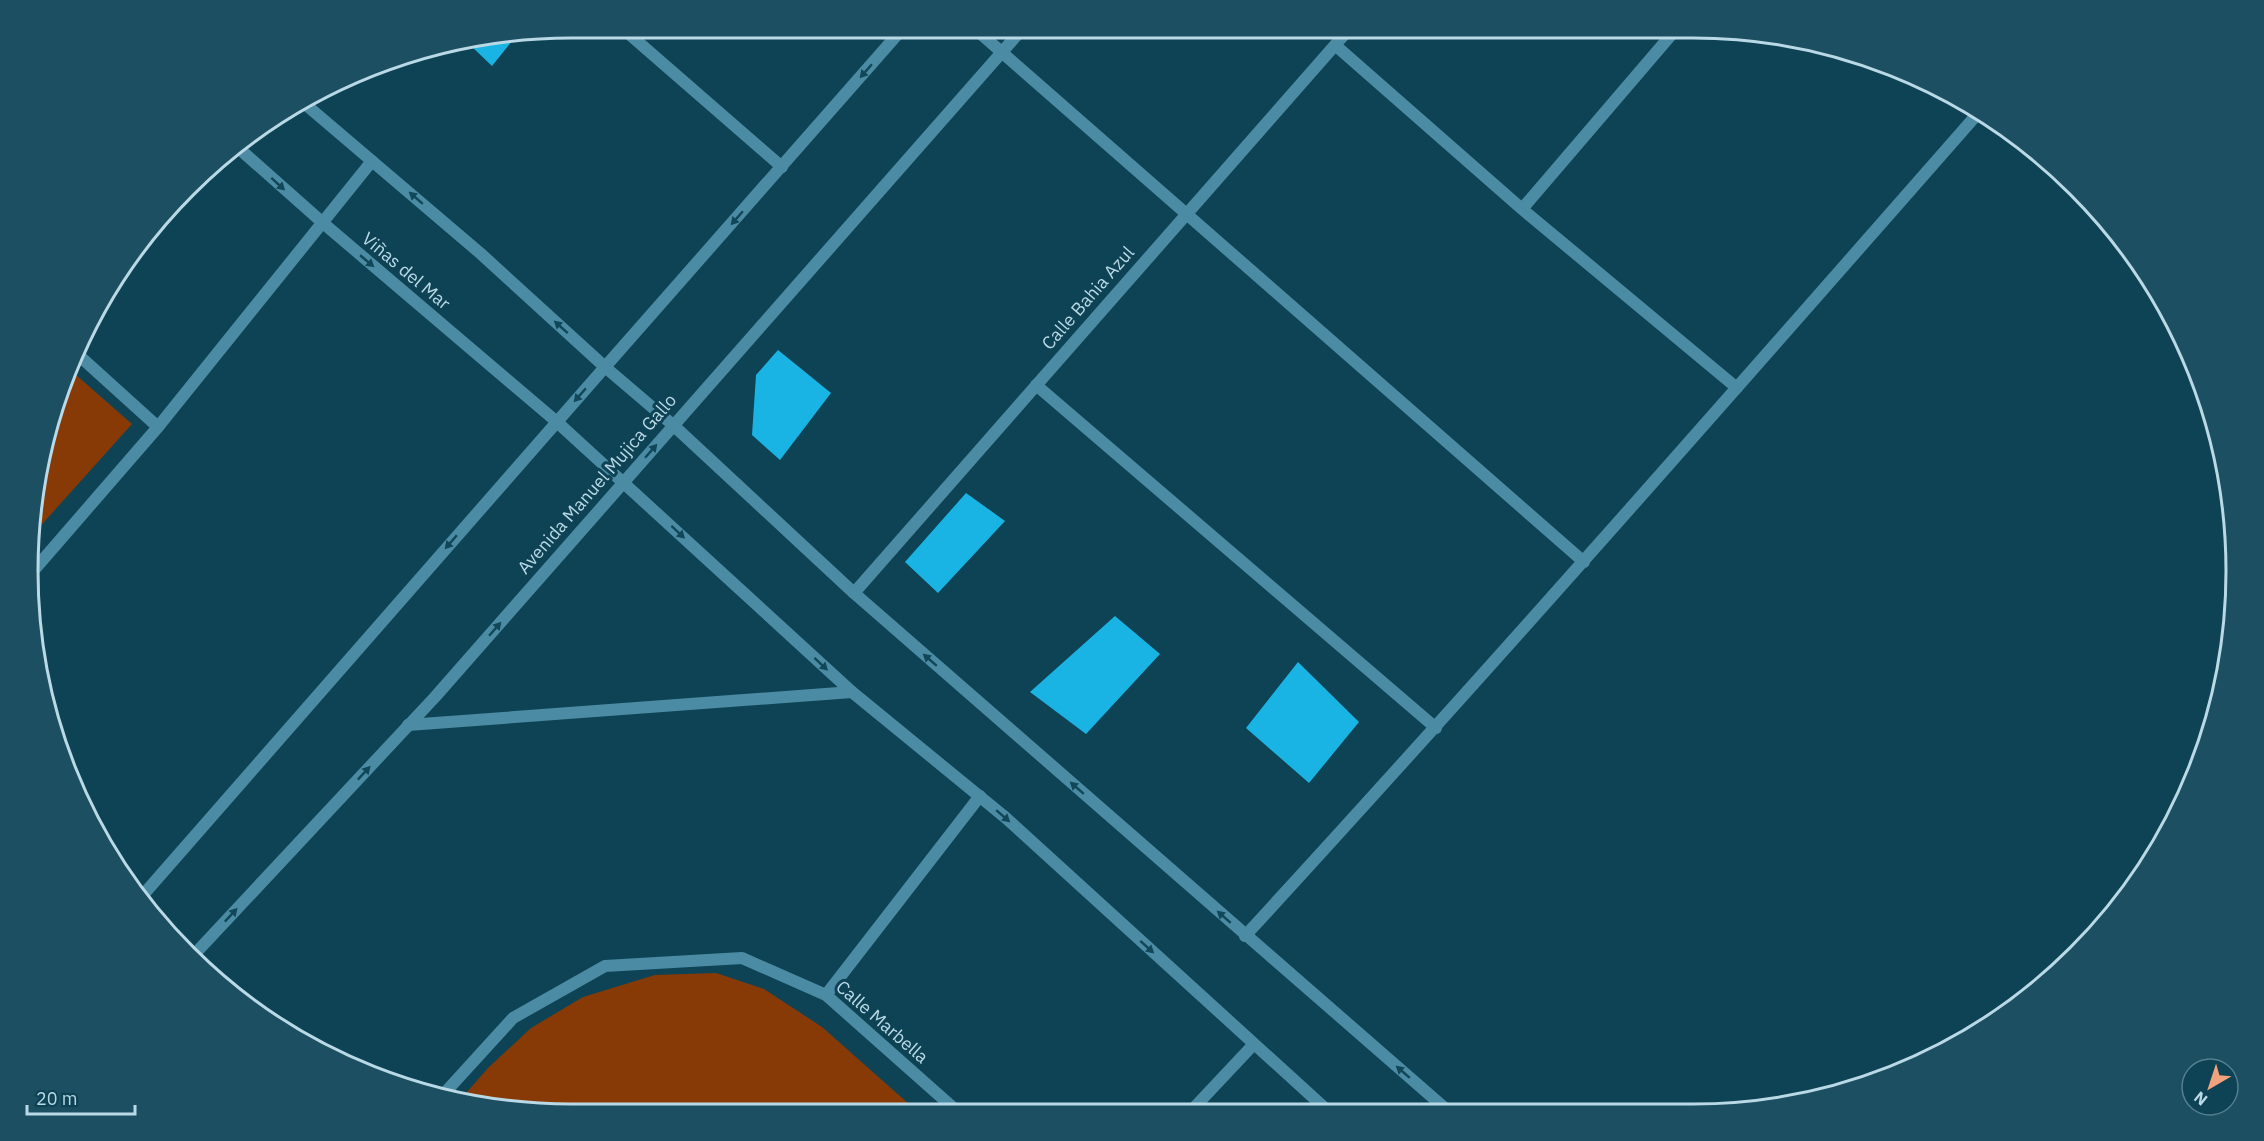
<svg xmlns="http://www.w3.org/2000/svg" width="2264" height="1141" font-family="'IBM Plex Sans',sans-serif">
  <style>
    .green { fill: #883a06 }
    .building { fill: #1ab4e4 }
    .lines { fill: none; stroke-linecap: round; stroke-linejoin: round }
    .minor { stroke: #4c8ba4; stroke-width: 12 }
    .tertiary { stroke: #4c8ba4; stroke-width: 12 }
    .oneway { fill: #114759 }
    .labels { text-anchor: middle; stroke-width: 6; stroke-linejoin: round; paint-order: stroke }
    .street-label { font-size: 18px; fill: #bad9e7; stroke: #0e4355 }
    .rim { fill: none; stroke: #bad9e7; stroke-width: 3 }
  </style>
  <rect width="100%" height="100%" fill="#0e4355"/>
  <!-- green -->
  <path class="green" d="M67 367 132 424 35 532 38 464Z
    M716 973 764 989 822 1027 918 1112 535 1113 460 1100 488 1068 531 1028 583 997 655 975Z"/>
  <!-- building -->
  <path class="building" d="M516 36 492 66 469 44Z
    M778 350 831 393 780 460 752 435 756 375Z
    M966 493 1005 521 938 593 905 562Z
    M1115 616 1160 654 1086 734 1030 692Z
    M1298 662 1359 722 1309 783 1246 728Z"/>
  <g class="lines">
    <!-- minor -->
    <path class="minor" d="M621 27 782 167
      M973 27 1584 562
      M1335 45 1522 209 1737 388
      M1965 102 1978 113
      M1522 209 1677 28
      M74 351 158 427
      M1036 385 1436 728
      M34 570 158 427 372 161
      M854 593 1350 28
      M408 725 852 692
      M1245 936C1494 665 1737 388 1980 111
      M826 995 980 796
      M441 1097 513 1018 605 966 742 958 826 995 958 1112
      M1191 1111 1254 1044"/>
    <!-- tertiary -->
    <path class="tertiary" d="M305 104 480 253 605 367 673 425 854 593 1447 1110
      M235 145 323 223 557 422 852 692 1006 818 1328 1111
      M143 895 605 367 904 27
      M191 958 435 697 1024 27"/>
  </g>
  <!-- one-way arrows -->
  <defs><path id="oneway-solid" d="M-6-.8H1V-3.2L6.5 0L1 3.2V.8H-6Z" transform="scale(1.5)"/></defs>
  <g class="oneway">
    <use href="#oneway-solid" transform="translate(866 71) rotate(131)"/>
    <use href="#oneway-solid" transform="translate(278 184) rotate(42)"/>
    <use href="#oneway-solid" transform="translate(416 198) rotate(-139)"/>
    <use href="#oneway-solid" transform="translate(737 218) rotate(131)"/>
    <use href="#oneway-solid" transform="translate(367 261) rotate(40)"/>
    <use href="#oneway-solid" transform="translate(561 327) rotate(-138)"/>
    <use href="#oneway-solid" transform="translate(580 395) rotate(131)"/>
    <use href="#oneway-solid" transform="translate(651 451) rotate(-49)"/>
    <use href="#oneway-solid" transform="translate(678 532) rotate(43)"/>
    <use href="#oneway-solid" transform="translate(451 542) rotate(131)"/>
    <use href="#oneway-solid" transform="translate(495 629) rotate(-49)"/>
    <use href="#oneway-solid" transform="translate(930 660) rotate(-139)"/>
    <use href="#oneway-solid" transform="translate(821 664) rotate(43)"/>
    <use href="#oneway-solid" transform="translate(364 773) rotate(-47)"/>
    <use href="#oneway-solid" transform="translate(1077 788) rotate(-139)"/>
    <use href="#oneway-solid" transform="translate(1003 816) rotate(41)"/>
    <use href="#oneway-solid" transform="translate(231 915) rotate(-47)"/>
    <use href="#oneway-solid" transform="translate(1224 917) rotate(-139)"/>
    <use href="#oneway-solid" transform="translate(1147 947) rotate(42)"/>
    <use href="#oneway-solid" transform="translate(1403 1072) rotate(-139)"/>
  </g>
  <g class="labels">
    <!-- street labels -->
    <g class="street-label">
      <text transform="translate(406 271) rotate(40)" y="6">Viñas del Mar</text>
      <text transform="translate(1088 298) rotate(-49)" y="6">Calle Bahia Azul</text>
      <text transform="translate(597 484) rotate(-49)" y="6">Avenida Manuel Mujica Gallo</text>
      <text transform="translate(882 1022) rotate(41)" y="6">Calle Marbella</text>
    </g>
  </g>
  <!-- crop -->
  <path d="M0 0H2264V1141H0ZM571 38H1693A533 533 0 0 1 2226 571V571A533 533 0 0 1 1693 1104H571A533 533 0 0 1 38 571V571A533 533 0 0 1 571 38Z" fill="#1c4f61" fill-rule="evenodd"/>
  <path class="rim" d="M571 38H1693A533 533 0 0 1 2226 571V571A533 533 0 0 1 1693 1104H571A533 533 0 0 1 38 571V571A533 533 0 0 1 571 38Z"/>
  <!-- north arrow -->
  <g transform="translate(2210 1087) rotate(219)"><circle r="28" fill="#0e4355" stroke="#537f8f" stroke-width="1.5"/>
  <path d="M0-4.5L10 22L0 15L-10 22Z" fill="#f1a17b"/>
  <text y="-9" font-size="16" font-weight="bold" text-anchor="middle" fill="#bad9e7">N</text>
  </g>
  <!-- scale -->
  <path d="M27 1105v9h108v-9" fill="none" stroke="#bad9e7" stroke-width="3"/>
  <text x="36" y="1105" font-size="18" fill="#bad9e7" stroke="#0e4355" stroke-width="4.5" paint-order="stroke">20 m</text>
</svg>
